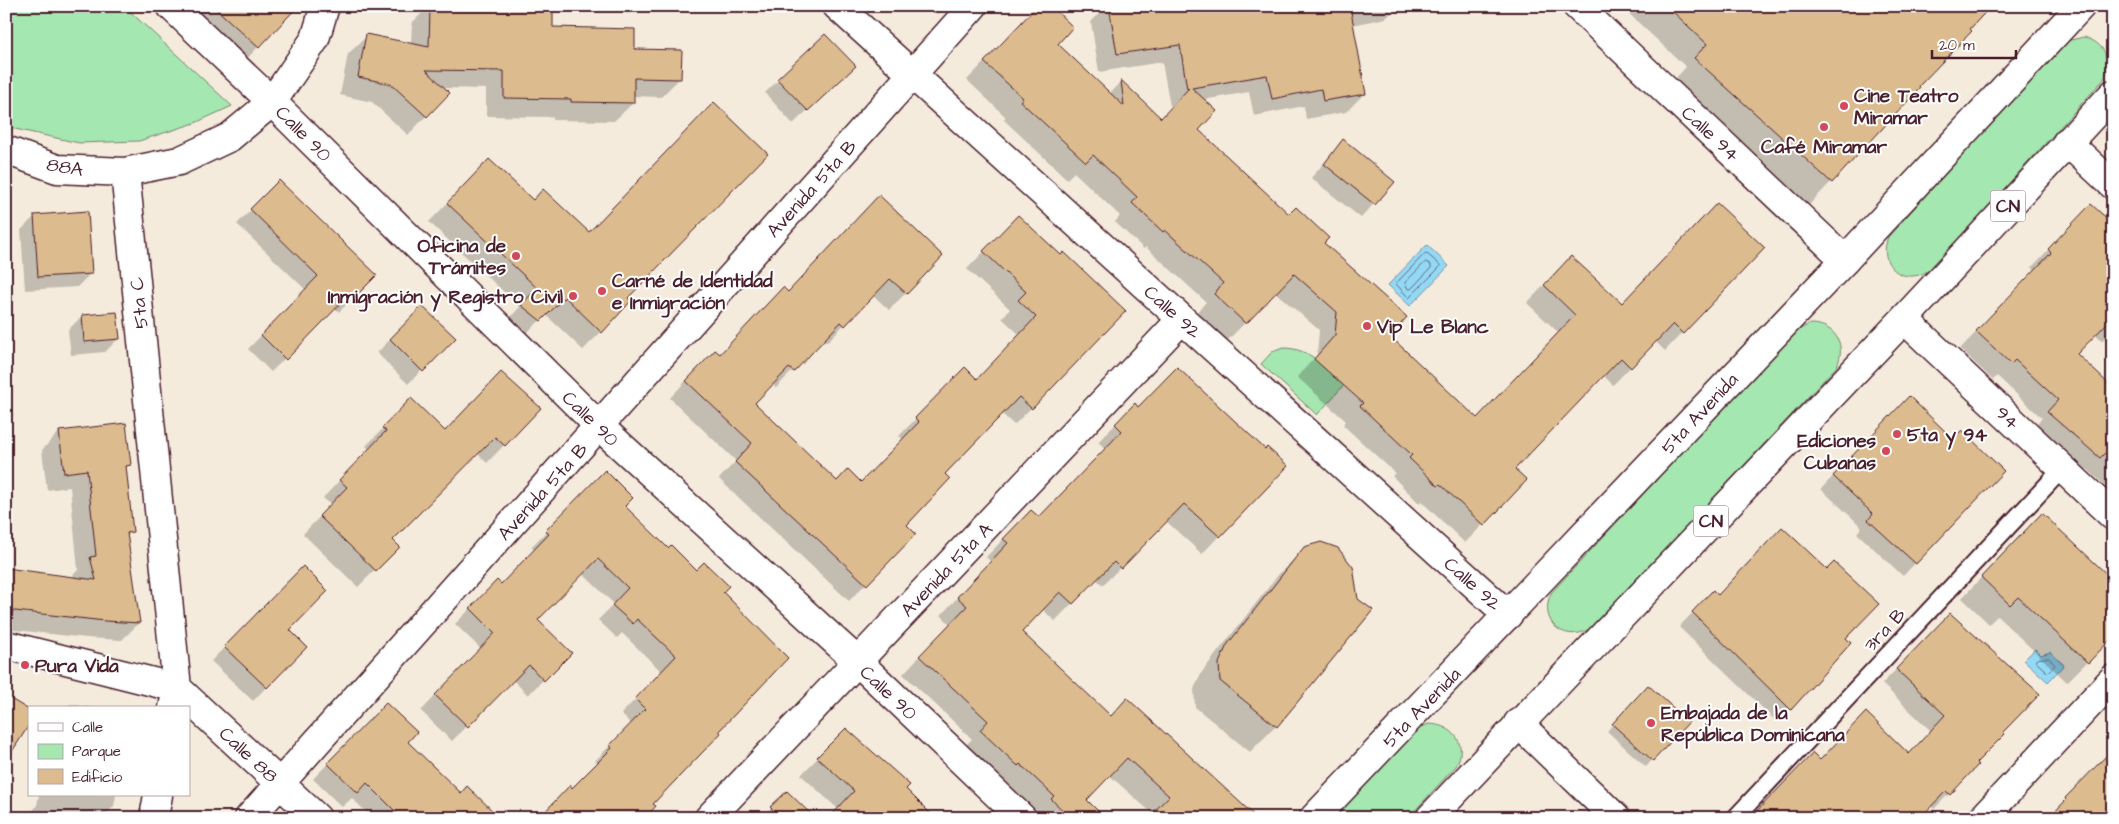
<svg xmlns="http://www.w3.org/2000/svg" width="2119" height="824" font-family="'Architects Daughter',sans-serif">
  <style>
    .green { fill: #a5e7b0; stroke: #78836e }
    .water { fill: #93d9f5; stroke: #768fa4 }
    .shadow { fill: #0003 }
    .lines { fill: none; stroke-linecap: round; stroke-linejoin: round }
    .shore { stroke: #67697c; stroke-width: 1 }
    .building { fill: #dcbb8e; stroke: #4a1f2b }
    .service-casing { stroke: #4a1f2b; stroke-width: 20 }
    .minor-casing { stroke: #4a1f2b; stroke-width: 31 }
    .tertiary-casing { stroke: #4a1f2b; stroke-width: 31 }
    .trunk-casing { stroke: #4a1f2b; stroke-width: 31 }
    .service { stroke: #fff; stroke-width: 16 }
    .minor { stroke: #fff; stroke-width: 28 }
    .tertiary { stroke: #fff; stroke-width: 28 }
    .trunk { stroke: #fff; stroke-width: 28 }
    .poi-dot { fill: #d1495b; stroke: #fff; stroke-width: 2 }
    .labels { text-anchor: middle; stroke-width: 4; stroke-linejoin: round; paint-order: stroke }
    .shield { fill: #fff; stroke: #80626b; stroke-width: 1 }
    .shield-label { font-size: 18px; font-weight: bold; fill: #4a1f2b }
    .poi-label { font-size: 19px; font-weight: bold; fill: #4a1f2b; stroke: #fff; text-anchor: start }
    .street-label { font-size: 19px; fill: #4a1f2b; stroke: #fff }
  </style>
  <rect width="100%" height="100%" fill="#f4ebdd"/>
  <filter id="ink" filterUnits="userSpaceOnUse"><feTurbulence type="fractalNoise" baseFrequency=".02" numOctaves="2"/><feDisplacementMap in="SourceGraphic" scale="10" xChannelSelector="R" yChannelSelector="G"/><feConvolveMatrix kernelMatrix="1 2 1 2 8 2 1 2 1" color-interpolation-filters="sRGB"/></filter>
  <g filter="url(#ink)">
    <!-- green -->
    <path class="green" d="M6 6H124L232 106 195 123 139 141 79 143 15 129 6 124Z
      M2084 37C2104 43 2113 59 2104 79L1933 267C1908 289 1876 268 1888 237L2060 48 2066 41Z
      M1810 324C1834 324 1847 343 1837 366L1594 626C1568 646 1537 624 1551 593L1794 332Z
      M1283 348C1311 348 1324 367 1344 385L1317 415 1261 364 1272 352Z
      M1429 724C1454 725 1468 744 1456 766L1408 818H1334L1414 733 1421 727Z"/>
    <!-- water -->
    <path class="water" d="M1427 245 1449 266 1410 306 1388 285Z
      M2035 649 2041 655 2050 652 2064 665 2048 682 2024 660Z"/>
    <!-- shadow -->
    <path class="shadow" d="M188 6H295L296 7 241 65Z
      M429 6H457L633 51 680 78 661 97 633 96V103L614 121 553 120V117L486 116V89L444 88 448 93 408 135 372 102 340 95 348 54 367 36 411 45 412 23Z
      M1107 6H1398L1386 18 1352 25 1364 94 1346 112 1306 119 1304 106 1254 116 1249 92 1203 100 1197 130 1289 216 1322 243 1388 336 1477 419 1559 333 1527 303 1554 275 1621 304 1699 223 1682 333 1665 351 1655 341 1613 385 1603 375 1514 469 1526 480 1465 543 1421 501 1419 503 1392 476 1395 473 1343 425 1346 421 1297 377 1317 355 1319 330 1275 292 1227 341 1197 312 1206 302 1146 247 1144 249 1115 222 1120 216 1074 172 1067 179 1003 119 1006 117 967 80 1026 19 1056 44 1109 94 1121 82 1160 120 1174 105 1170 106 1162 62 1099 72 1091 22Z
      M1628 6H1990L1831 182 1809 205 1673 81 1686 67 1625 10Z
      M840 79 793 124 765 93 778 80Z
      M1343 141 1393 182 1361 218 1311 178Z
      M471 179 532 201 589 234 626 298 601 332 583 350 546 315 521 338 504 324 520 307 429 222Z
      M279 182 376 275 339 312 335 308 271 372 248 349 306 290 237 224Z
      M35 216 91 273 77 287 25 290 21 230Z
      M2074 223 2113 226V330L2102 341 2095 334 2075 355 2113 390V493L2087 469 2082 475 2031 429 2042 418 1997 376 1993 380 1960 349 2035 271 2032 267Z
      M1001 234 1061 257 1031 408 1014 425 1001 413 943 475 905 525 914 534 849 601 719 479 736 461 670 398 698 368 719 355 788 293 942 256 889 310 873 295 827 342 823 339 776 388 772 384 753 403 836 482 861 484 903 439 899 436 948 386 977 380 1020 335 1002 318 1010 309 967 269Z
      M422 307 454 338 408 384 377 353Z
      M82 316 118 339 105 352 71 355 68 330Z
      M501 373 504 445 487 463 477 453 391 540 398 547 358 587 303 534 331 505 323 498 369 449 366 446 411 400 445 433Z
      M1896 410 1953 440 2002 471 1903 576 1857 533 1862 527 1821 489Z
      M1117 423 1219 536 1202 554 1166 521 1103 585 1096 579 1055 621 1042 609 1021 632 1110 717 1127 700 1248 811 1153 814 1109 775 1085 800 1103 818H1035L1037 814 1002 780 963 748 972 739 903 674 950 624 941 615 991 562 986 557 1013 529 1038 519 1106 449 1098 442Z
      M59 432 130 464 125 469 132 532 126 537 139 623 122 640 87 638 6 629V571L74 579 73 575 78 570 70 487 47 490 42 450Z
      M605 472 624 506 668 549 721 592 787 658 572 789 598 763 595 761 631 724 621 714 662 672 622 633 617 638 598 620 614 604 582 573 536 620 570 653 528 695 513 680 452 741 421 711 481 649 455 624 497 582 500 585 535 550 531 547Z
      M2022 534 2113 636 2067 682 1997 616 1989 624 1962 598Z
      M1321 543 1337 548 1357 599 1371 610 1276 726 1250 752 1195 707 1194 689 1202 672 1279 574 1305 548Z
      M303 568 288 630 305 647 253 701 211 661Z
      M1717 597 1844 639 1790 709 1777 722 1679 627 1699 606Z
      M1935 629 1977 765 1934 809 1930 805 1820 761 1909 755 1931 731 1882 684Z
      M1641 694 1652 760 1646 767 1607 731Z
      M70 704 95 708H66Z
      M386 704 406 742 461 795 498 818H372L352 798 342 807 313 779Z
      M846 729 904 790 838 809 801 775Z
      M787 792 814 818H761Z
      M39 795H116L114 806 103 818H30L29 817 37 805Z
      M513 813 519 818H508Z"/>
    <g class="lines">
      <!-- shore -->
      <path class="shore" d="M1426 253 1440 265V267L1409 298 1396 284Z
        M1426 262 1431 265V268L1411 289H1408L1405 283Z
        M2049 658 2055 665 2048 673 2035 661 2037 659Z"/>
    </g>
    <!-- building -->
    <path class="building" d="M213 6H298L259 48Z
      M430 6 553 7V27L635 29V49L682 50 681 79 634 78V103L571 102V99L504 98V71L426 70 450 93 427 117 391 84 358 77 366 34 429 47Z
      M1037 6H1051L1073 27 1058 44 1124 106 1121 80 1161 118 1189 88 1187 89 1180 45 1117 54 1109 6H1350L1366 94 1323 101 1321 89 1272 99 1267 75 1192 88 1217 111 1199 130 1289 214 1296 207 1329 238 1324 243 1407 317 1390 336 1477 418 1575 315 1544 285 1571 256 1622 303 1717 203 1765 248 1683 334 1673 324 1631 368 1621 358 1515 469 1527 480 1484 526 1440 484 1438 486 1409 458 1412 455 1360 406 1363 403 1314 359 1335 335 1337 312 1294 274 1246 324 1214 294 1223 283 1165 230 1163 232 1132 203 1137 197 1093 155 1086 162 1020 101 1023 98 984 62Z
      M1667 6H1991L1970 29 1972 31 1919 86 1920 88 1832 183 1694 58 1707 44Z
      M825 34 856 66 808 111 777 79Z
      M714 102 768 154 628 298 631 301 602 333 565 297 541 321 521 305 537 288 447 203 489 159 533 200 543 189 589 232Z
      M1343 139 1395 182 1375 205 1324 164Z
      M279 180 377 275 353 299 349 295 286 360 261 335 318 276 250 209Z
      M879 195 943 256 907 294 890 279 845 326 841 322 794 372 789 368 755 403 837 481 848 469 861 482 919 422 915 418 965 367 977 379 1036 317 1018 300 1026 292 983 251 1018 215 1061 255 1064 252 1126 311 1032 409 1019 397 945 474 950 479 907 525 916 534 867 585 735 462 752 443 686 381 715 350 720 354 783 287 788 292Z
      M2091 204 2113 224V317L2077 354 2113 388V445L2100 458 2047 412 2058 400 2015 360 2011 364 1976 331 2051 253 2048 249Z
      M88 211 92 274 38 277 34 215Z
      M422 306 456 338 423 372 390 339Z
      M117 312 120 339 84 342 82 315Z
      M1177 367 1265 449 1267 447 1288 466 1220 537 1184 504 1121 569 1114 562 1073 604 1060 592 1022 632 1111 716 1127 698 1257 818H1148L1169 796 1127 758 1087 800 1105 818H1071L1051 799 1054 796 1020 764 1018 766 980 730 988 721 919 656 967 606 957 597 1008 543 1003 539 1031 510 1039 517 1122 431 1115 424 1135 403 1138 407Z
      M501 372 541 408 505 446 495 437 393 540 400 547 376 571 319 516 347 487 339 480 386 431 382 428 411 398 445 431Z
      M1909 396 1953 439 1962 430 2004 471 1916 564 1868 520 1873 514 1833 476Z
      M126 423 131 465 126 466 133 532 127 533 140 623 105 621 6 610V568L96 580 90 557 96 556 87 470 64 473 59 431Z
      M605 470 633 498 625 506 668 548 671 545 696 570 704 562 729 586 723 592 788 658 719 731 721 733 653 804 656 806 645 818H539L570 785 572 788 612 748 610 745 645 709 635 699 676 656 637 619 633 624 612 605 628 588 598 559 538 620 572 653 544 681 529 665 468 727 435 695 495 633 470 608 497 580 501 584 549 534 545 531Z
      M2042 513 2113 580V637L2088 663 2018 597 2010 605 1981 577Z
      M1782 527 1827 569 1834 562 1879 604 1846 638 1851 643 1791 710 1692 612 1713 590 1718 595Z
      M1321 542 1338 548 1353 567 1358 599 1373 610 1277 727 1220 681 1219 663 1227 645 1304 547Z
      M303 566 328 591 290 630 307 647 267 688 224 647Z
      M1950 613 2040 694 2003 732 2005 734 1976 763 1978 765 1950 795 1946 791 1920 818H1750L1813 753 1820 760 1866 712 1909 754 1945 715 1896 669Z
      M1648 685 1689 722 1653 761 1612 724Z
      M6 696 29 710V725L6 761Z
      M386 703 417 732 408 742 461 793 467 786 500 818H402L367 783 358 793 327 763Z
      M846 728 910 785 906 789 935 818H829L854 791 817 757Z
      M2113 749V818H2049L2066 800 2065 798Z
      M787 791 815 818H781L770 807Z"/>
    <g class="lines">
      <!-- service casing -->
      <g class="service-casing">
        <path id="service" d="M1735 818 2063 468"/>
      </g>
      <!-- minor casing -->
      <g class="minor-casing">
        <path id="minor" d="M171 6 272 102 599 426 857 661 1022 818
          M837 6 1508 615
          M1577 6 1845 260
          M2067 142 2113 185
          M6 150 57 169 125 172 179 161 230 137 272 102 315 39 325 6
          M125 172 177 688 173 708
          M1904 319 2113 516
          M6 645 177 688 317 818
          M154 818 158 795
          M249 818 973 6
          M709 818 1182 319
          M1983 818 2113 679"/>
      </g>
      <!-- tertiary casing -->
      <g class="tertiary-casing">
        <path id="tertiary" d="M1518 723 1616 818"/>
      </g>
      <!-- trunk casing -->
      <g class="trunk-casing">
        <path id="trunk" d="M1314 818 1845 260 2081 6
          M1430 818 1904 319 2113 94"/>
      </g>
      <!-- service -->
      <use href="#service" class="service"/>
      <!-- minor -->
      <use href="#minor" class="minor"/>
      <!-- tertiary -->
      <use href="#tertiary" class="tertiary"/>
      <!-- trunk -->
      <use href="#trunk" class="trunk"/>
    </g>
  </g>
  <!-- markers -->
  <g class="poi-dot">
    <circle cx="1844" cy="106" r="5"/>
    <circle cx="1824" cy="127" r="5"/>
    <circle cx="516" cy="256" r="5"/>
    <circle cx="602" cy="291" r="5"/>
    <circle cx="573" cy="296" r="5"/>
    <circle cx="1367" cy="326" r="5"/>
    <circle cx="1897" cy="434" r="5"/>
    <circle cx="1886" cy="451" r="5"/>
    <circle cx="25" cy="665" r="5"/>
    <circle cx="1651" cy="723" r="5"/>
  </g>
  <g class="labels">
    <!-- shield labels -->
    <g class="shield">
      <rect x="1990.5" y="190.5" width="35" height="31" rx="4"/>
      <rect x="1693.5" y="505.5" width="35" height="31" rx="4"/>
    </g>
    <g class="shield-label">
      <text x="2008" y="212">CN</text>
      <text x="1711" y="527">CN</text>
    </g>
    <!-- poi labels -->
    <g class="poi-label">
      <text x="1854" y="102">Cine Teatro<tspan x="1854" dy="22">Miramar</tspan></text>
      <text x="1824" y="153" text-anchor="middle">Café Miramar</text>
      <text x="506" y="252" text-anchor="end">Oficina de<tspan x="506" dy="22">Trámites</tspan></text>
      <text x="612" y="287">Carné de Identidad<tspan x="612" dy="22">e Inmigración</tspan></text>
      <text x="563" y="303" text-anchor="end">Inmigración y Registro Civil</text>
      <text x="1377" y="333">Vip Le Blanc</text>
      <text x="1907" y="441">5ta y 94</text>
      <text x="1876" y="447" text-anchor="end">Ediciones<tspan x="1876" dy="22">Cubanas</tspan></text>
      <text x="35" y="672">Pura Vida</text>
      <text x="1661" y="719">Embajada de la<tspan x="1661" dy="22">República Dominicana</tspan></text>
    </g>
    <!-- street labels -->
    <g class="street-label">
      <text transform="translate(304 133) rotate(45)" y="7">Calle 90</text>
      <text transform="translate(1711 133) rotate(43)" y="7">Calle 94</text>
      <text transform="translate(65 166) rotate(9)" y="7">88A</text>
      <text transform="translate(811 188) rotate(-48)" y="7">Avenida 5ta B</text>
      <text transform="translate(138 303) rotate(-96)" y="7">5ta C</text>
      <text transform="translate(1173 311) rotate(42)" y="7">Calle 92</text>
      <text transform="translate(1699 413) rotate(-47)" y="7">5ta Avenida</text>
      <text transform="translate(2008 417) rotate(43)" y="7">94</text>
      <text transform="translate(591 418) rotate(44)" y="7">Calle 90</text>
      <text transform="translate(542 491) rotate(-48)" y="7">Avenida 5ta B</text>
      <text transform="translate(946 569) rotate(-46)" y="7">Avenida 5ta A</text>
      <text transform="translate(1473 583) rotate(42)" y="7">Calle 92</text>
      <text transform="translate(1884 629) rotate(-47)" y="7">3ra B</text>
      <text transform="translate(889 692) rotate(43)" y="7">Calle 90</text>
      <text transform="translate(1421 707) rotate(-46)" y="7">5ta Avenida</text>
      <text transform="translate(249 754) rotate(43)" y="7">Calle 88</text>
    </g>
  </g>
  <!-- margin -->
  <rect width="2119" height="824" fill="none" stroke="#fff" stroke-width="25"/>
  <rect x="12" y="12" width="2094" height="799" fill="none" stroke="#4a1f2b" stroke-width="2" filter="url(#ink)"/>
  <!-- legend -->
  <rect x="28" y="706" width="162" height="90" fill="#ffffff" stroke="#b7a5aa"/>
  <rect x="38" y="723" width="25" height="8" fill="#ffffff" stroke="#b7a5aa"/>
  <text x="72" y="732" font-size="15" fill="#4a1f2b">Calle</text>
  <rect x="38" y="744" width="25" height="15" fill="#a5e7b0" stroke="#b7a5aa"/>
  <text x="72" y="756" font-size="15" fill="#4a1f2b">Parque</text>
  <rect x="38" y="769" width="25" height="15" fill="#dcbb8e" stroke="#b7a5aa"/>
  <text x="72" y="782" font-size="15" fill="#4a1f2b">Edificio</text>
  <!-- scale -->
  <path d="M1932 50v8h84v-8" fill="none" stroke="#4a1f2b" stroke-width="2.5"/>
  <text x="1939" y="50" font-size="15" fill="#4a1f2b" stroke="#ffffff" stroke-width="4" paint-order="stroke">20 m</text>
</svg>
